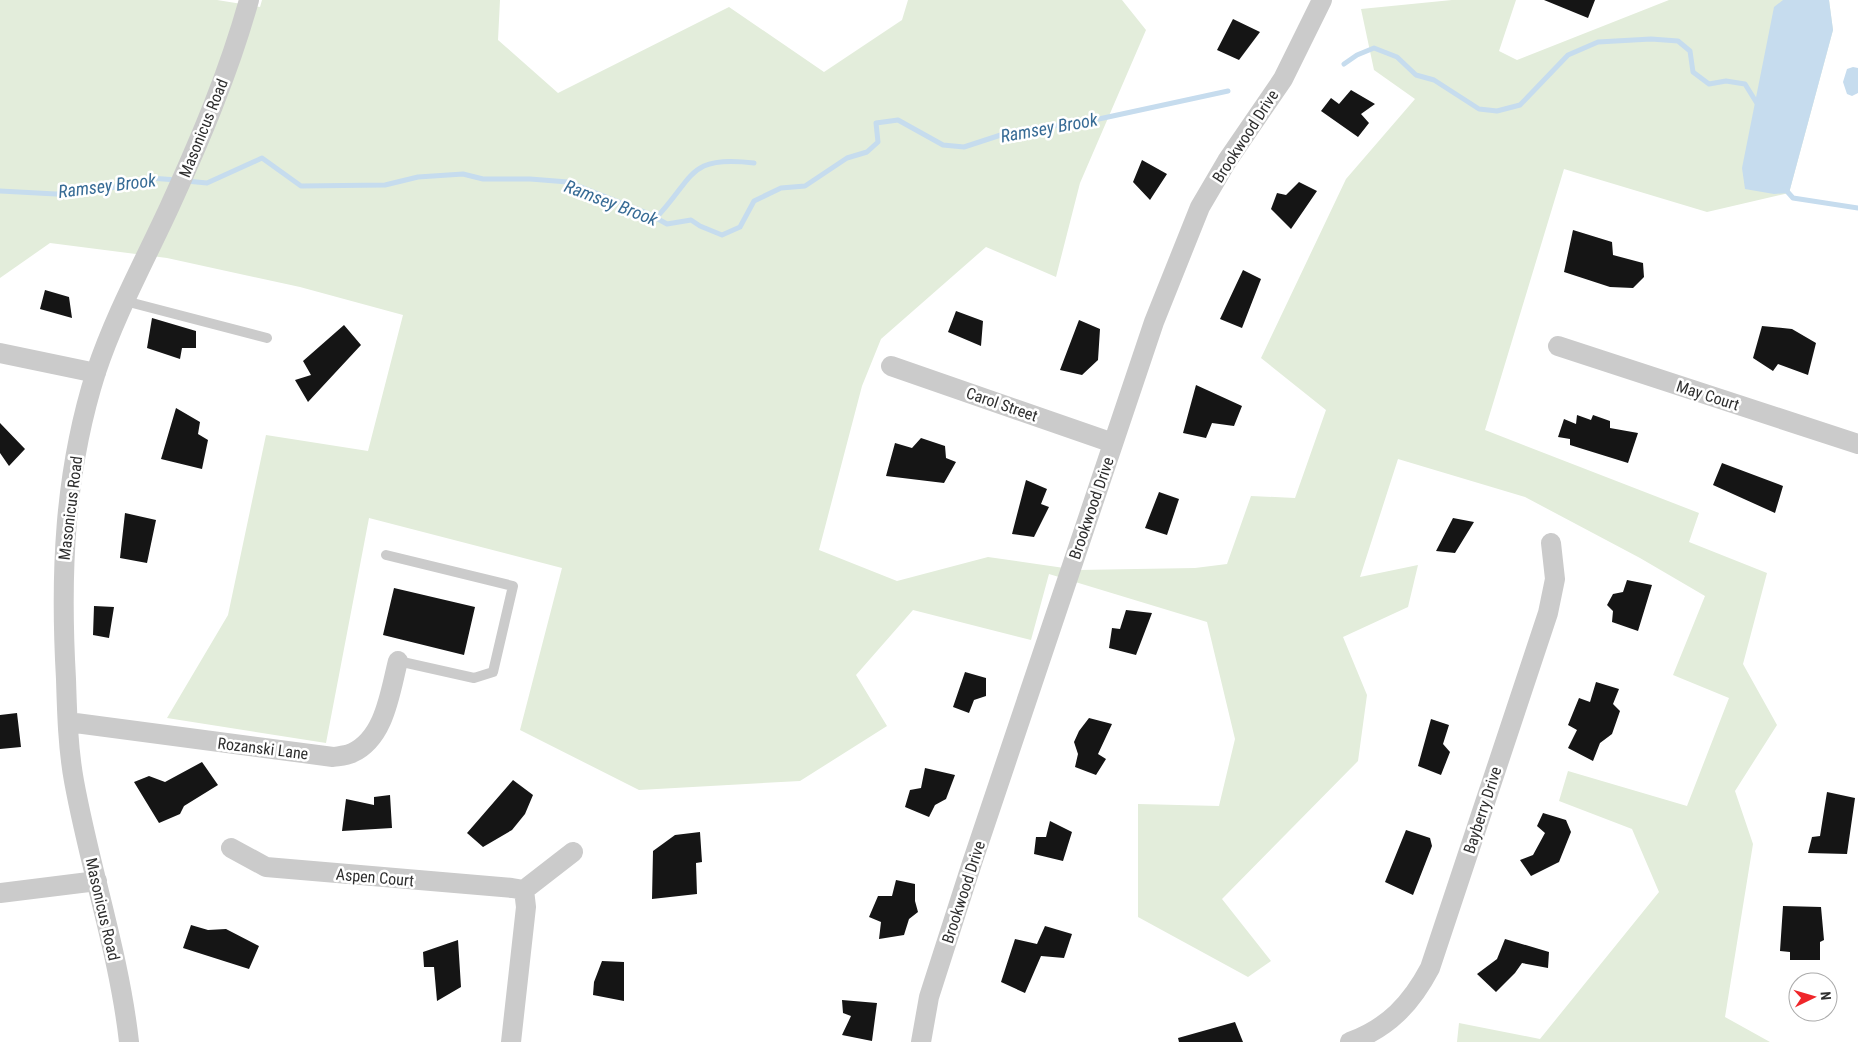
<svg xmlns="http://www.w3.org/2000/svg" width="1858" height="1042" font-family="'Roboto Condensed',sans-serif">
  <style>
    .green { fill: #e3eddb }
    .water { fill: #c6dcee }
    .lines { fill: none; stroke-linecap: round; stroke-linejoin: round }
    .stream { stroke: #c6dcee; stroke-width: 5 }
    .building { fill: #151515 }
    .service { stroke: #cbcbcb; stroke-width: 10 }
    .minor { stroke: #cbcbcb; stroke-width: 20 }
    .labels { text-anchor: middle; stroke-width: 5; stroke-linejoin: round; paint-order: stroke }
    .street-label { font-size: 16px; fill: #2e2e2e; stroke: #fff }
    .water-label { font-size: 18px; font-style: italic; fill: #376b95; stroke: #fff }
  </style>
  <rect width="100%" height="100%" fill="#fff"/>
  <!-- green -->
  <path class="green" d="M0 0H217L260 7 262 0H500L498 40 558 93 729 7 824 72 902 20 908 0H1122L1146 30 1080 183 1056 277 986 247 881 339 862 386 819 550 897 581 988 557 1078 570 1195 568 1227 564 1251 496 1295 498 1326 410 1261 358 1346 179 1415 99 1374 70 1361 9 1452 0H1516L1499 51 1517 60 1669 0H1829L1833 30 1789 193 1707 212 1564 169 1485 430 1699 513 1689 542 1767 573 1743 664 1777 725 1735 791 1753 844 1725 1017 1770 1042H1457L1459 1023 1540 1039 1659 892 1632 829 1559 801 1568 771 1687 806 1729 698 1673 675 1705 596 1640 558 1525 497 1398 459 1360 577 1418 565 1408 607 1343 637 1367 695 1358 761 1222 899 1271 961 1248 977 1138 917V804L1219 806 1235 739 1207 622 1049 574 1031 640 913 610 856 675 887 726 800 781 639 790 520 730 562 568 369 518 326 743 167 718 228 615 266 435 368 451 403 315 300 287 167 258 50 243 0 278Z"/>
  <!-- water -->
  <path class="water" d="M1783 0H1829L1833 30 1789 193 1774 194 1745 189 1742 168 1774 7Z
    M1853 67 1858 68V93L1852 96 1847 94 1843 82 1847 69Z"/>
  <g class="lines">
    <!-- stream -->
    <path class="stream" d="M1344 64 1357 55 1374 48 1397 57 1416 75 1434 80 1479 109 1497 111 1520 105 1568 55 1598 42 1651 39 1678 41 1690 51 1693 72 1709 84 1726 81 1745 84 1758 105
      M186 181 207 183 262 158 301 186 385 185 418 177 463 174 483 179H530L568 182 647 213 667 224 691 220 700 226 722 235 740 227 754 201 781 188 805 186 847 158 867 152 878 142 876 123 898 120 943 145 964 147 1013 131 1085 122 1228 91
      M1785 189 1793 198 1858 208
      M0 191 56 194 99 191 150 178 177 180
      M656 218C695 177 687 155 754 163"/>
  </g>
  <!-- building -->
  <path class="building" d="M1544 0H1595L1588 18Z
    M1233 19 1260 32 1239 60 1217 50Z
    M1351 90 1375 104 1361 114 1369 123 1358 137 1321 111 1331 98 1339 104Z
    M1142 160 1167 174 1150 200 1133 182Z
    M1299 182 1317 191 1291 229 1271 209 1277 193 1286 195Z
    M1573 230 1612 242 1613 255 1643 263 1644 277 1633 288 1610 287 1564 272Z
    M1243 270 1261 279 1242 328 1220 319Z
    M45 290 69 297 72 318 40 309Z
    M956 311 983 321 981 346 948 332Z
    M152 318 196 331V348H182L180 359 147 348Z
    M1079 320 1100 329 1098 360 1082 375 1060 370Z
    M344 325 361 345 308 402 295 380 311 375 303 361Z
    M1762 326 1792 329 1816 343 1808 375 1778 364 1773 371 1753 358Z
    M1196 385 1242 406 1234 426 1212 423 1206 438 1183 433Z
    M176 408 200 422 198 434 208 440 202 469 161 459Z
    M1577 415 1591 420 1593 415 1610 421V428L1638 433 1628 463 1570 445V439L1558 437 1564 419 1576 424Z
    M0 423 25 449 9 466 0 453Z
    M921 438 945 446 946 458 956 462 944 483 886 476 895 443 912 448Z
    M1722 463 1783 486 1775 513 1713 485Z
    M1026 480 1047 489 1041 504 1049 507 1034 537 1012 534Z
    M1159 492 1179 499 1167 535 1145 528Z
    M125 513 156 520 147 563 120 558Z
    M1453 518 1474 522 1455 553 1436 551Z
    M1627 580 1652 585 1638 631 1612 622 1613 611 1607 605 1613 594 1623 592Z
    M394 588 475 607 464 655 383 635Z
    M94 606 114 607 109 638 93 635Z
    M1126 610 1152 613 1136 655 1109 648 1112 628 1120 629Z
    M965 672 986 678V696L974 700 969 713 953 707Z
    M1596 682 1619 689 1613 704 1620 711 1612 734 1600 743 1593 761 1568 748 1577 730 1568 725 1579 698 1590 702Z
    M17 713 21 747 0 749V715Z
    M1089 718 1112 724 1098 754 1106 759 1096 775 1075 767 1078 754 1074 742 1079 731Z
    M1431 719 1449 725 1443 744 1450 752 1441 775 1418 766Z
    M202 762 218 785 184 806 180 814 159 823 134 782 149 776 165 782Z
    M925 768 955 775 946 799 935 805 929 817 905 807 910 790 921 788Z
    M513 780 533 795 525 814 512 830 483 847 467 833Z
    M1827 792 1855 798 1847 854 1808 853 1812 837 1820 836Z
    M390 795 392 828 342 831 346 799 374 805V797Z
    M1543 813 1566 820 1571 832 1559 862 1531 876 1520 860 1533 855 1545 833 1537 826Z
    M1050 821 1072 832 1063 861 1034 854 1036 837H1046Z
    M1406 830 1430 838 1432 846 1413 895 1385 882Z
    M700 832 702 862 696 863 697 894 652 899 653 851 675 835Z
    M896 880 915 884V901L918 912 909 919 904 935 879 939 881 922 869 917 878 896H892Z
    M1783 906 1821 907 1824 940 1820 942V960H1790V952L1780 951Z
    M191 925 208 930 226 929 259 946 249 969 183 948Z
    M1045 926 1072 934 1064 958 1041 956 1025 993 1001 982 1015 939 1037 944Z
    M1505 939 1549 952 1548 968 1522 963 1515 973 1496 992 1477 974 1497 959Z
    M458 940 461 987 437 1001 434 967H424L423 952Z
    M602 961 624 962V1001L593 995 594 982Z
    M842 1000 877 1003 872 1041 842 1035 851 1016 843 1013Z
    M1235 1022 1243 1042H1179L1178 1038Z"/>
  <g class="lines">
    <!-- service -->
    <path class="service" d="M125 301 267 338
      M386 555 513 586 493 672 474 678 398 661"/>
    <!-- minor -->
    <path class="minor" d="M1558 346 1858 444
      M0 353 96 373
      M891 366 1113 443
      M68 722 333 757C339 756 346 756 352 753 385 738 390 692 398 661
      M231 848 266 867 512 888 524 890
      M0 893 97 881
      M129 1042C119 953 90 869 74 781 68 748 67 713 66 679 60 574 64 473 96 372 115 315 144 262 169 208 200 140 229 72 249 0
      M511 1042 526 907 524 890 573 852
      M921 1042 929 997 972 863 1154 322 1200 207 1227 161 1283 79 1322 0
      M1350 1042C1388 1028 1411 1004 1430 968L1548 613 1555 579 1551 543"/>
  </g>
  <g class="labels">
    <!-- street labels -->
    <g class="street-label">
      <text transform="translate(203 128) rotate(-68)" y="6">Masonicus Road</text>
      <text transform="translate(1245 136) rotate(-57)" y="6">Brookwood Drive</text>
      <text transform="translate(1708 395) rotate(18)" y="6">May Court</text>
      <text transform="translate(1002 404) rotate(19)" y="6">Carol Street</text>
      <text transform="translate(70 508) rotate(-83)" y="6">Masonicus Road</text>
      <text transform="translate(1091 508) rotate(-71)" y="6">Brookwood Drive</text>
      <text transform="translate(263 748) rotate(7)" y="6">Rozanski Lane</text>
      <text transform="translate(1482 810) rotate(-72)" y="6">Bayberry Drive</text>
      <text transform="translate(375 877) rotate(5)" y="6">Aspen Court</text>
      <text transform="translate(963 892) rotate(-72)" y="6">Brookwood Drive</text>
      <text transform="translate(103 909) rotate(77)" y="6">Masonicus Road</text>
    </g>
    <!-- water labels -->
    <g class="water-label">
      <text transform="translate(1049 128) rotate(-10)" y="6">Ramsey Brook</text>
      <text transform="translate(107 186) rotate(-7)" y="6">Ramsey Brook</text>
      <text transform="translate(611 203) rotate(21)" y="6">Ramsey Brook</text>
    </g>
  </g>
  <!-- north arrow -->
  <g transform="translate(1813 997) rotate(85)"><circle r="24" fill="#ffffff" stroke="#ababab"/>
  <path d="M0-4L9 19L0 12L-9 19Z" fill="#ef262a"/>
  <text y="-8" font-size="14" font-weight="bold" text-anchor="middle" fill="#2e2e2e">N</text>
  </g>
</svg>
